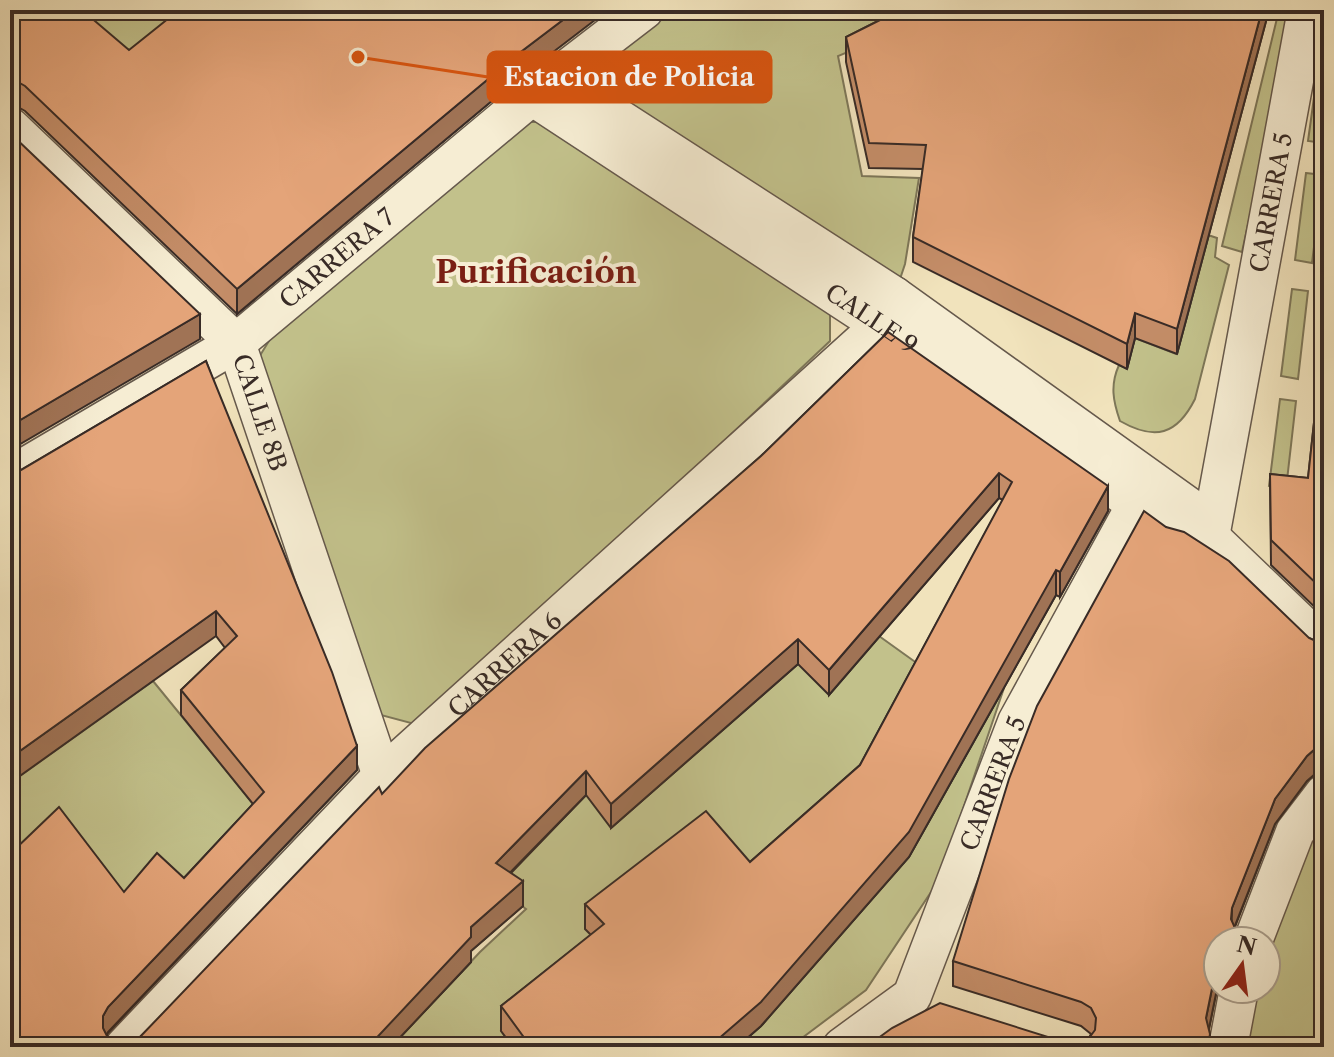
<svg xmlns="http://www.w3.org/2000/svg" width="1334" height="1057" font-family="'Libre Caslon Text',serif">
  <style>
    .green { fill: #c2c18b; stroke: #7d7658; stroke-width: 2 }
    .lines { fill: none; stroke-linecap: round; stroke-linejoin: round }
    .minor-casing { stroke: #66594c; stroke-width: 41 }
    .minor { stroke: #f6edd3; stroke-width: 38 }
    .wall { fill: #c48d68; stroke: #382b26; stroke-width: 2 }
    .shaded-wall { fill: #a07355; stroke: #382b26; stroke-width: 2 }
    .building { fill: #e4a479; stroke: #382b26; stroke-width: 2 }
    .labels { text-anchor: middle; stroke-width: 8; stroke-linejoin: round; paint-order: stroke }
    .street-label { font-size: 24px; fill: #382b26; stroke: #f6edd3 }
    .district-label { font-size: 32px; font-weight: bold; fill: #7a1f14; stroke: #f6edd3 }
    .leader { fill: none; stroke: #d6540f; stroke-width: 3 }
    .callout-dot { fill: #d6540f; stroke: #f6edd3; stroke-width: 3 }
    .callout { fill: #d6540f; stroke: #d6540f; stroke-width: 3 }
    .callout-label { font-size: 26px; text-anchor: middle; font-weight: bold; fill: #fff }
  </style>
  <rect width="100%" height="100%" fill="#f1e3bc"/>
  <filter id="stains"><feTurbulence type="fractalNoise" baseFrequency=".0025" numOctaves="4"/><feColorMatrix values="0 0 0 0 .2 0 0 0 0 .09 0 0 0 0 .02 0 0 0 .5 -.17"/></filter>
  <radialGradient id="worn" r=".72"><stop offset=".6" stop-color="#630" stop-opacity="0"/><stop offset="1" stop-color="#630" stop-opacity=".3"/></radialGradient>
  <!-- green -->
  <path class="green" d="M70 10H210L129 74Z
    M666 10H871L884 37 838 56 862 176 919 178 905 264 899 282 583 81Z
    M1279 10H1295L1242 252 1222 246Z
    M1320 54H1324V143L1308 141Z
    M515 122H554L830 305V341L422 726 377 714 256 362 272 336Z
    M1306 173 1323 175 1312 263 1295 260Z
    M1208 235 1217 238 1215 257 1229 265 1195 399C1177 435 1155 441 1120 421 1113 401 1110 385 1119 365L1126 368 1135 338 1176 354Z
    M1292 289 1308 291 1298 379 1281 376Z
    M1280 399 1296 401 1286 489 1269 486Z
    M879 636 925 669 860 790 750 887 586 928 604 949 501 1031 513 1047H391L480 952 526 909 496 887 586 795 798 664Z
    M153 681 264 817 184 903 124 916 10 879V783Z
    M1004 688 939 880 866 990 790 1047H737L761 1026 909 857Z
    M1324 811V1047H1238L1249 989H1266V941Z"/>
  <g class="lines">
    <!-- minor casing -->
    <g class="minor-casing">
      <g id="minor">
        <path d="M556 78 894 296 1193 510 1210 537 1324 646"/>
        <path id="s1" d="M532 96 881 325 1179 534 1210 537"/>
        <path id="s2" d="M10 127 236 343 382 776"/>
        <path id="s3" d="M10 476 236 343 532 96 644 10"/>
        <path id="s4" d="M1210 537 1307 10"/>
        <path d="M1253 941 1295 832 1324 794"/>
        <path id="s5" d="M124 1047 382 776 881 325 894 296"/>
        <path id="s6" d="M842 1047 912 996 1017 722 1137 503"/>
        <path d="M1228 1047 1239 989"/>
      </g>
    </g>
    <!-- minor -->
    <use href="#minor" class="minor"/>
  </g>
  <!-- wall -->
  <path class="wall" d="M10 10 129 50 518 79 237 314 25 111 16 106H10Z
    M880 10H1269L1177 354 1135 338 1127 369 913 262V237L923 169 869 168 846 62V37L884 18Z
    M1324 330V616L1271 565 1270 474 1308 478Z
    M888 332 1108 511 1060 597 1056 595 909 857 761 1026 737 1047H513L501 1031V1006L591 935 585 929V904L750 862 860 765 1003 500 999 498 829 695 798 664 611 828 586 795 511 873 523 906 471 951V962L391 1047H10L124 892 184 878 253 804 181 715V690L225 648 216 636 21 470 206 361 357 770 107 1034 108 1038 118 1043H129L140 1037 382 794 761 456Z
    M1309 638 1320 643H1324L1323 773 1315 774 1307 781 1275 824 1235 927V941L1218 984 1209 1029 1210 1047 1067 1043H1080L1089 1038 1091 1034 1081 1026 953 986V961Z"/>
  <!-- shaded-wall -->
  <path class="shaded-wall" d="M576 10H608L518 79 237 314V289L518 54Z
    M1262 10H1269L1177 354V329Z
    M1135 313V338L1127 369V344Z
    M200 314V339L10 450V426Z
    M999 473V498L829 695V670Z
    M1108 486V511L1060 597V572Z
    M1056 570V595L909 857 761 1026 737 1047H709Z
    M216 611V636L10 783V758Z
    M798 639V664L611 828V804Z
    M357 746V770L108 1032 103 1041V1016L108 1007Z
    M1315 749V774L1307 781 1275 824 1232 933 1235 928V941H1231L1232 908 1275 799 1307 756Z
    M586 771V795L496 887V863Z
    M523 881V906L471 951V962L391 1047H368L471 927Z
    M1218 959V984L1206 1043V1018Z"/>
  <!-- building -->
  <path class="building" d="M10 10H82L129 50 179 10H576L518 54 237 289 25 86 16 81H10Z
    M892 10H1262L1177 329 1135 313 1127 344 913 237 926 145 869 143 846 37 894 13Z
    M10 133 200 314 10 426Z
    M1324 330V591L1271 540 1270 474 1308 478Z
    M888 332 1108 486 1060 572 1056 570 909 832 761 1002 709 1047H531L501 1006 604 924 585 904 706 811 750 862 860 765 1012 482 999 473 829 670 798 639 611 804 586 771 496 863 523 881 471 927V937L368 1047H10V854L59 807 124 892 157 853 184 878 264 792 181 690 237 636 216 611 10 758V473L21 470 206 361 332 672 357 746 108 1007 103 1016V1028L108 1038 118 1043H129L140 1037 379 787 382 794 425 748 761 456Z
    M1144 511 1166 527 1184 532 1229 561 1309 638 1320 643H1324V747L1315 749 1307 756 1275 799 1232 908 1231 919 1235 928 1231 941H1218V959L1206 1018 1210 1034 1208 1047H866L892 1028 940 1003 1067 1043H1080L1089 1038 1095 1030 1096 1018 1091 1008 1081 1002 953 961 1009 779 1037 706Z"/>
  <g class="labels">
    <!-- street labels -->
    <g class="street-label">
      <text dy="8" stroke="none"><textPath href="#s4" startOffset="340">CARRERA 5</textPath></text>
      <text dy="8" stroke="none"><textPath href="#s3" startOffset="394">CARRERA 7</textPath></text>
      <text dy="8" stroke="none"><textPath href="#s1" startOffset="406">CALLE 9</textPath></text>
      <text dy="8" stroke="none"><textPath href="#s2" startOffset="386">CALLE 8B</textPath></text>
      <text dy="8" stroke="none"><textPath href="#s5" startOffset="540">CARRERA 6</textPath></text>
      <text dy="8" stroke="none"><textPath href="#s6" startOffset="314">CARRERA 5</textPath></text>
    </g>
    <!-- district labels -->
    <g class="district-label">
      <text x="536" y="283">Purificación</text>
    </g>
  </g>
  <!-- callouts -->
  <path class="leader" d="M358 57L488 77"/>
  <circle class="callout-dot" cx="358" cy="57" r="8"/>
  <rect class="callout" x="488" y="52" width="283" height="50" rx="8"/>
  <g class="callout-label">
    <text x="629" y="86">Estacion de Policia</text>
  </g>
  <!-- margin -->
  <rect width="1334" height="1057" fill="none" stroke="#f1e3bc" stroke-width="40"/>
  <rect x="12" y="12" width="1310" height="1033" fill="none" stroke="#382b26" stroke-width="4"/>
  <rect x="20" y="20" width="1294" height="1017" fill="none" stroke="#382b26" stroke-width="2"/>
  <!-- north arrow -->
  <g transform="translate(1242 965) rotate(14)"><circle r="38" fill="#f6edd3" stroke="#aa9f8e" stroke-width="2"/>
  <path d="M0-6L14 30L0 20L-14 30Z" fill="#8f2418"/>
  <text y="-12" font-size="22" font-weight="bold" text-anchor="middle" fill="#382b26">N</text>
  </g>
  <rect width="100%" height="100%" filter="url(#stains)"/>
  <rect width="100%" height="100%" fill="url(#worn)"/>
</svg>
